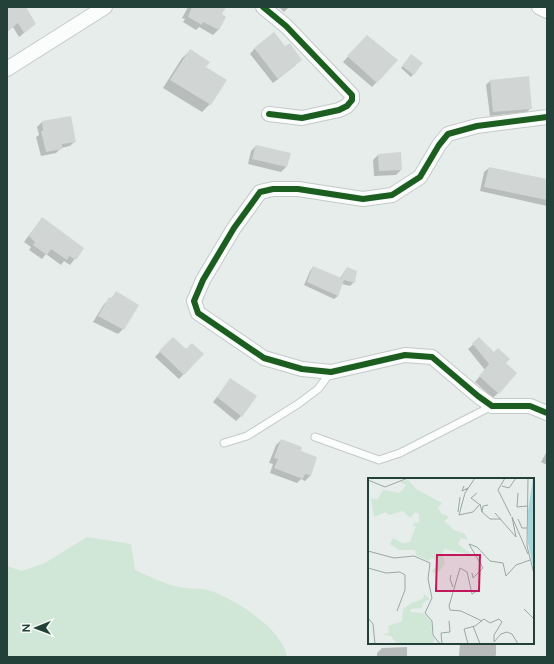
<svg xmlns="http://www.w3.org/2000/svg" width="554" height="664" font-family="Figtree,sans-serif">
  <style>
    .green { fill: #d0e6d6 }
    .shadow { fill: #0003 }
    .building { fill: #d1d6d4 }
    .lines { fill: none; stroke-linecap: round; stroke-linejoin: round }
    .lane-casing { stroke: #c4cac7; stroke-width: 9 }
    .street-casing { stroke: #c4cac7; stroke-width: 16 }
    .lane { stroke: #fbfcfc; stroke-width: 7 }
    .street { stroke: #fbfcfc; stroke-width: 14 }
    .cycleway-casing { stroke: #f6fbf8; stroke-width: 8 }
    .cycleway { stroke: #1b5e20; stroke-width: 6 }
    .inset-road { fill: none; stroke: #99a8a3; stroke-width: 1 }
    .view { fill: #c2185b; fill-opacity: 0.15; stroke: #c2185b; stroke-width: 2 }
    .inset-edge { fill: none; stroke: #234138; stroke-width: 2 }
  </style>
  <rect width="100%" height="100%" fill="#e7edea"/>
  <!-- green -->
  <path class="green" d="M87 537 131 544 135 570C150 577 167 585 184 588 192 589 200 588 208 590 234 598 283 629 287 657H7V566L22 571 45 563Z"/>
  <!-- shadow -->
  <path class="shadow" d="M7 7H24L35 24 19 37 13 27 7 32Z
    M188 7H222L221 15 225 17 218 30 213 35 199 27 196 30 183 22 185 19 182 18Z
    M279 7H289L284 12Z
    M367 36 397 60 372 87 343 62Z
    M255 48H285L296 65 273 83 250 54Z
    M190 51 210 104 202 112 163 88 182 58Z
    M409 58 413 74 411 77 401 68Z
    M490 81 531 108 527 112 490 116 486 85Z
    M42 122 75 141 70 146 61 148 56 153 41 156 36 137 39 135 37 127Z
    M256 146 286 167 281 172 248 164 251 151Z
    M378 155 401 170 396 175 374 176 373 160Z
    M489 168 547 180V206L480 191 484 172Z
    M42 218 83 248 70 265 64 261 61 265 46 254 42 259 29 250 31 247 24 242Z
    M313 267 340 278 347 268 354 282 350 286 342 284 338 296 334 299 304 285 310 271Z
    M117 293 123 329 118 334 93 322 104 304Z
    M479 339 504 363 498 393 493 398 475 382 485 370 468 349Z
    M168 343 203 354 179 379 155 357Z
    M231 379 241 416 236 421 213 402Z
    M281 440 300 451 315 458 310 476 305 481 301 479 297 483 270 473 273 464 269 463 276 445Z
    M547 451V465L541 462Z
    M460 643H496V655L494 657 459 656Z
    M407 647V657H377V653L382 648Z"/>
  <!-- building -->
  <path class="building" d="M7 7H26L36 24 24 33 18 23 7 32Z
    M192 7H226L222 14 226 17 219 30 203 22 202 25 188 17Z
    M274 32 285 46 290 43 302 60 278 79 254 48Z
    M367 35 398 60 377 83 347 56Z
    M190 49 210 62 206 67 227 80 211 105 170 80Z
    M411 54 423 63 414 75 402 66Z
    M529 76 532 109 493 112 490 80Z
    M71 116 76 142 62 144V149L46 152 41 131H43L42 121Z
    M256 145 291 153 287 167 252 159Z
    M401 152 402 170 379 171 378 154Z
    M489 167 547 179V200L484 187Z
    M42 217 84 248 76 260 69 256 67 260 51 249 47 255 33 245 35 242 29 236Z
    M313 266 341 278 347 267 357 271 355 283 344 280 338 296 307 282Z
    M116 291 139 305 124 330 98 316 109 297 111 299Z
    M173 337 186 349 192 343 204 354 184 375 159 351Z
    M479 337 494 352 498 348 510 359 506 363 517 373 499 394 479 376 489 364 472 343Z
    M230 378 257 396 242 417 217 397Z
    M281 439 302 447 301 451 317 457 311 476 305 474 303 479 274 468 278 459 274 458Z"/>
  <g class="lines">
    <!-- lane casing -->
    <g class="lane-casing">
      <path id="lane" d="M315 437 379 460 400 453 492 406
        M224 443 247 436 298 404 318 389 331 372"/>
    </g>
    <!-- street casing -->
    <g class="street-casing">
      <path id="street" d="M263 7 286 26 352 95V100L347 106 339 110 302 118 269 114
        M539 7 547 11
        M7 69 105 7
        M547 117 477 126 448 134 439 145 420 177 392 195 363 199 298 189H273L260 192 234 228 203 280 194 301 198 313 264 358 302 369 331 372 405 355 432 357 478 396 492 406H530L547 413"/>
    </g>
    <!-- lane -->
    <use href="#lane" class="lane"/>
    <!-- street -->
    <use href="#street" class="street"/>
    <!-- cycleway casing -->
    <g class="cycleway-casing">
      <path id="cycleway" d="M263 7 286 26 352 95V100L347 106 339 110 302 118 269 114
        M547 117 477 126 448 134 439 145 420 177 392 195 363 199 298 189H273L260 192 234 228 203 280 194 301 198 313 264 358 302 369 331 372 405 355 432 357 478 396 492 406H530L547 413"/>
    </g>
    <!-- cycleway -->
    <use href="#cycleway" class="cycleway"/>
  </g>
  <!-- overview -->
  <g transform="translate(368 478)">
    <rect width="166" height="166" fill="#e7edea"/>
    <path d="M40 2 48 11 74 25 70 30 73 35 81 39 76 43 86 52 97 56 100 62 93 60 90 66 104 77 77 71 74 74 77 85 71 94 66 95 63 93 68 89V82L63 80 60 83 48 77 47 72H31L22 66 25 60 34 65 42 64 48 48H44L46 45 51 44V36L47 34 42 40 35 33 21 37 17 34 6 39 3 20 9 22 15 12 32 15 38 7 32 4ZM56 116 62 121 55 125 54 130 43 131 42 134 55 135 63 143 64 157 67 161 64 166H29L23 158 14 156 21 155 20 148 34 143 35 131 43 125 55 121Z" fill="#d0e6d6"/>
    <path d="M165 0H166V93L160 65V33Z" fill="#a8d7db"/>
    <path class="inset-road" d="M107 0 97 15 91 37 105 34 112 26 114 34 115 28 120 27M137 0 130 12 143 38M160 0 159 68 166 96M0 2 17 9 40 0M96 8 94 13 100 10 98 12M134 8 141 10 148 0M109 15 103 20 111 26M150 15 149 29 159 28M90 34 92 19M114 34 122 41H133M127 35 148 59 144 39 160 76M150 41 154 50H159M0 73 26 80 46 78 62 85 60 101 64 120 57 135 64 143 65 157 72 166M0 90 18 95 32 94 37 97V112L29 133M104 95 105 100 115 90 101 66 109 69 122 83 135 85 138 98 148 87 162 82M83 97 82 101 85 109M112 111 104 116 99 94 92 90 81 128 82 132 93 133 114 143M156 131 166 141M0 140 5 146 7 166M105 148 112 166M74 166 73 155 82 154 81 143M100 166 96 151 107 148 116 141 122 145 131 141 134 144 126 157V164L133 156 139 154 144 156 150 166"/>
    <path class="view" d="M69 77H112L111 113H68Z"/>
    <rect width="166" height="166" class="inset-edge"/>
  </g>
  <!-- border -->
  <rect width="554" height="664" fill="none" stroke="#234138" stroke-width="16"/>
  <!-- north arrow -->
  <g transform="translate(36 628) rotate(269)" stroke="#f6fbf8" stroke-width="3" paint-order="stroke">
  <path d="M0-3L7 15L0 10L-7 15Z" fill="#234138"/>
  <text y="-6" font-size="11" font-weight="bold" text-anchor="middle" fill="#234138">N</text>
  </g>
</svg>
